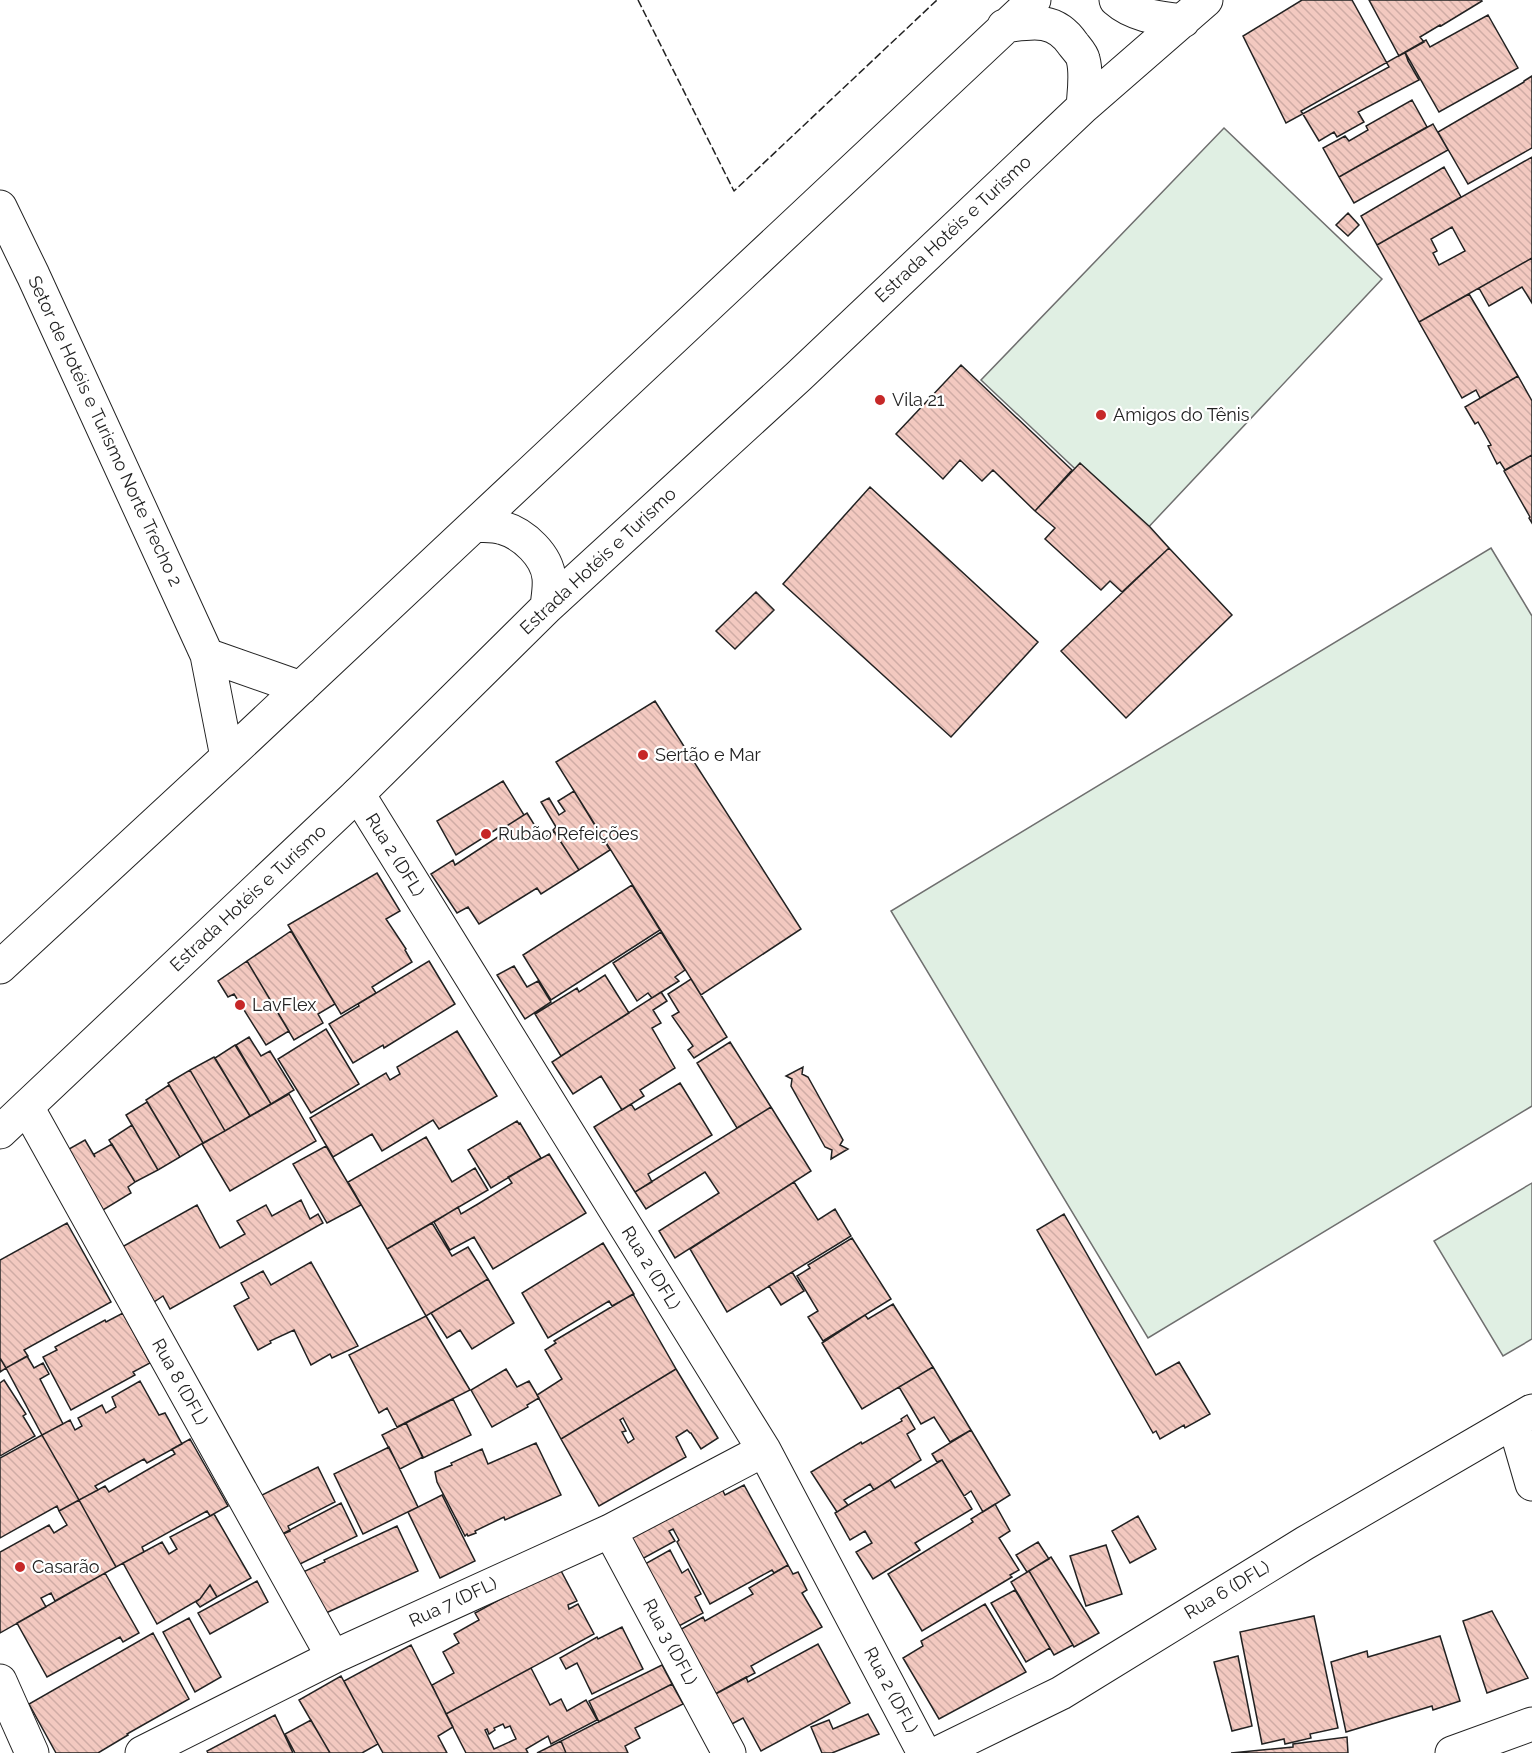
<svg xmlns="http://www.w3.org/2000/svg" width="1532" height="1753" font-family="Raleway,sans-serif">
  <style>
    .park { fill: #e0efe3; stroke: #6f6f6f; stroke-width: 1.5 }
    .building { fill: url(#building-back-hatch); stroke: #222; stroke-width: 1.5; fill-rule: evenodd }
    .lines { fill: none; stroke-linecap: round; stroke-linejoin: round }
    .street-casing { stroke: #222; stroke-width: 35 }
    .secondary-casing { stroke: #222; stroke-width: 35 }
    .street { stroke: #fff; stroke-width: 33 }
    .secondary { stroke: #fff; stroke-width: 33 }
    .fence { stroke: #222; stroke-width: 1.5; stroke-dasharray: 8 3; stroke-linecap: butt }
    .poi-dot { fill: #c62828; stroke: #fff; stroke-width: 2 }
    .labels { text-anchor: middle; stroke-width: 4.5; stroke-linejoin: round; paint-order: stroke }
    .street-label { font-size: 18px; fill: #222; stroke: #fff }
    .poi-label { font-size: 18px; fill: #222; stroke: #fff; text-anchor: start }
  </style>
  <defs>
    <pattern id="building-back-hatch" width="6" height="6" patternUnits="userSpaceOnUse" patternTransform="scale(1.5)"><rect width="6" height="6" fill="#f3c9c0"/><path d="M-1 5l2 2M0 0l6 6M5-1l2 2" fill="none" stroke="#d0aca5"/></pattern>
  </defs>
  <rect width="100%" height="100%" fill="#fff"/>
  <!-- park -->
  <path class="park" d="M1224 128 1382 279 1143 533 981 380Z
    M1491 548 1532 616V1106L1148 1338 891 911Z
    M1532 1183V1339L1503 1356 1434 1241Z"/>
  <!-- building -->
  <path class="building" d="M1302 0H1352L1389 67 1286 123 1243 36Z
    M1369 0H1481L1482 1 1441 26 1440 25 1420 37 1424 42 1399 56Z
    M1488 15 1518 68 1439 112 1405 52 1426 40 1430 47Z
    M1405 52 1408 61 1419 80 1358 112 1364 122 1337 137 1334 132 1319 141 1301 111Z
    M1532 76V148L1468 184 1438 132 1524 82V81Z
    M1412 100 1427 127 1339 177 1323 148 1345 136 1349 141 1368 130 1366 126Z
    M1433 124 1448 150 1354 203 1339 177Z
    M1532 157V258L1419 322 1377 245ZM1452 227 1465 251 1439 265 1433 253 1437 251 1431 239Z
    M1444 167 1461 197 1377 245 1361 216Z
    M1348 213 1359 225 1348 236 1336 225Z
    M1532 258V303L1522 287 1489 306 1479 288Z
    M1469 294 1518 376 1480 398 1476 390 1462 398 1419 322Z
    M961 365 1072 470 1035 511 993 470 982 481 960 460 943 479 896 434Z
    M1518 376 1532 401V455L1505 470 1500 462 1497 464 1488 446 1491 445 1478 422 1475 424 1465 407Z
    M1532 455V523L1529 518 1530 517 1504 471Z
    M1080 463 1150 527 1169 548 1122 592 1110 581 1101 590 1045 539 1055 528 1035 511Z
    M870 487 1038 642 951 737 783 584Z
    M1169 548 1232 615 1126 718 1061 651Z
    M756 592 774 610 735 649 716 631Z
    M655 701 801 929 701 995 556 762Z
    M503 781 524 815 502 829 500 827 456 855 437 821Z
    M574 791 610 850 579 870 553 830 556 827 541 802 549 798 559 815 565 811 558 801Z
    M527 813 543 839 554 831 579 870 541 894 537 888 479 924 468 907 457 913 431 874 453 860 455 865 504 833 502 829Z
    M377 873 400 911 386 919 406 949 405 950 412 962 372 987 376 993 341 1014 288 925Z
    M632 885 660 930 551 1000 523 955Z
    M291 931 335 1004 318 1014 323 1023 294 1040 247 961Z
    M661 932 685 970 675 977 679 981 652 998 648 993 637 1001 613 963Z
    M247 961 289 1031 266 1045 234 994 228 997 218 981Z
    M429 961 455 1004 384 1048 383 1045 353 1063 329 1024 359 1006 358 1004Z
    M514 966 527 987 538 981 551 1002 525 1019 497 975Z
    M605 975 629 1013 561 1056 535 1014 577 988 579 992Z
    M691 979 727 1037 694 1058 688 1050 693 1046 672 1016 679 1012 668 994Z
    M661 992 667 1001 653 1010 661 1023 652 1028 675 1068 640 1090 644 1096 622 1110 601 1076 573 1094 552 1062Z
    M326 1029 359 1084 311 1113 278 1059Z
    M457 1031 497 1096 439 1129 433 1120 382 1151 372 1134 333 1157 310 1118 386 1073 390 1080 400 1074 397 1067Z
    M249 1037 261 1056 270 1051 294 1090 271 1104 236 1045Z
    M730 1042 771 1107 737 1128 697 1063Z
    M235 1045 271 1104 250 1116 215 1058Z
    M214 1057 250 1116 225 1131 190 1070Z
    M803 1067 802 1074 808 1077 843 1140 840 1145 848 1149 831 1159 832 1150 825 1147 791 1086 792 1079 786 1076Z
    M190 1070 225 1131 203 1143 168 1083Z
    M680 1083 712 1135 648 1174 652 1182 635 1192 594 1127 631 1104 635 1110Z
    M169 1085 203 1143 180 1157 146 1100Z
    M289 1094 316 1141 230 1191 202 1144Z
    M147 1102 180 1157 158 1170 126 1115Z
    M771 1107 811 1171 675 1258 659 1231 719 1193 705 1172 646 1209 635 1192Z
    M517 1121 519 1124 520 1123 541 1158 491 1188 468 1150Z
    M132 1125 158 1170 135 1182 109 1140Z
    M426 1137 452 1182 475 1168 488 1190 387 1249 348 1182Z
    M85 1140 95 1157 94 1154 112 1144 135 1182 128 1187 131 1193 103 1210 69 1149Z
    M326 1146 361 1205 327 1223 293 1164Z
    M549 1154 586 1213 493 1269 474 1237 450 1250 434 1222 458 1207 461 1214 478 1204 512 1183 508 1177Z
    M794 1182 818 1220 835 1209 851 1236 727 1312 690 1249Z
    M301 1200 310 1219 318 1214 323 1223 170 1309 163 1296 154 1302 122 1247 197 1205 220 1248 245 1234 237 1221 266 1205 272 1216Z
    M1064 1214 1156 1375 1179 1362 1210 1414 1185 1428 1184 1425 1160 1439 1156 1431 1153 1433 1037 1230Z
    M67 1223 111 1302 24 1350 28 1356 6 1368 0 1358V1260Z
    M432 1223 452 1256 468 1247 488 1279 426 1316 387 1249Z
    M852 1238 891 1299 823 1341 808 1317 818 1311 797 1276 810 1268 808 1265Z
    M603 1243 634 1294 612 1306 609 1301 548 1338 522 1293Z
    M311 1262 358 1346 332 1358 330 1354 311 1365 294 1330 270 1341 271 1343 258 1350 234 1306 249 1298 241 1283 263 1271 271 1285Z
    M792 1272 804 1291 781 1305 769 1286Z
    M488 1279 514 1323 472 1349 460 1330 447 1338 431 1313Z
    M633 1294 676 1369 561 1439 537 1395 562 1379 545 1350 556 1343 554 1341Z
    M893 1304 933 1367 862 1409 822 1343 865 1315 868 1319Z
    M123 1313 150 1363 133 1372 135 1375 71 1410 43 1357 57 1350 55 1347 105 1320 106 1322Z
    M426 1316 470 1390 397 1427 387 1408 379 1413 349 1355Z
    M27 1356 34 1368 43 1363 49 1374 40 1379 63 1424 42 1435 6 1368Z
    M0 1358 6 1368 0 1372Z
    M933 1367 971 1430 950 1442 934 1417 921 1424 899 1387Z
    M506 1369 517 1387 529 1381 539 1398 527 1405 528 1407 492 1427 471 1390Z
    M676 1369 718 1438 701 1449 691 1433H690L687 1430 676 1437 686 1457 599 1506 561 1439ZM623 1418 634 1439 628 1443 622 1432 626 1431 620 1420Z
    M4 1380 26 1414 23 1416 35 1436 0 1456V1383Z
    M140 1381 159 1415 165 1413 182 1444 147 1463 144 1459 95 1486 98 1490 79 1500 42 1435 70 1420 75 1430 82 1426 78 1418 102 1405 106 1413 116 1407 112 1397Z
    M453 1399 471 1435 423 1458 406 1423Z
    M907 1415 915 1429 907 1434 921 1460 874 1490 870 1484 844 1500 848 1505 837 1512 811 1472 861 1442 862 1444 902 1421 901 1419Z
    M406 1423 423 1457 400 1469 382 1435Z
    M971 1430 1010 1495 983 1512 971 1491 964 1496 942 1460 937 1462 932 1454Z
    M42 1435 79 1500 59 1511 57 1506 0 1538V1458Z
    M190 1439 228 1506 210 1516 207 1511 142 1547 144 1552 116 1567 79 1500 105 1486 109 1492 175 1454 172 1449Z
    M536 1443 561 1495 505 1520 504 1517 475 1531 476 1533 468 1536 467 1534 465 1536 437 1482 435 1472 452 1465 451 1463 482 1449 488 1464Z
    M389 1447 418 1507 363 1534 334 1474Z
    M942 1460 972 1509 915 1543 920 1550 873 1579 856 1552 872 1543 865 1531 850 1540 835 1513 890 1480 895 1488Z
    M318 1467 335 1502 288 1526 290 1531 281 1535 260 1496Z
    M718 1481 725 1495 744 1485 788 1565 774 1573 772 1570 710 1604 677 1542 679 1540 673 1529 669 1531 675 1541 642 1559 626 1529Z
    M442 1495 475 1561 440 1578 408 1512Z
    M79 1500 116 1567 55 1601 51 1593 41 1598 46 1607 0 1633V1552L49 1525 54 1533 67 1525 59 1511Z
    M341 1503 357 1536 298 1565 282 1534Z
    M995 1504 1010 1531 999 1538 1019 1570 1010 1575 1012 1577 922 1631 888 1574 973 1522 971 1519Z
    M214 1514 251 1578 217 1597 210 1585 200 1599 157 1624 123 1563 162 1542 169 1554 177 1549 170 1537Z
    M1138 1516 1156 1549 1130 1563 1112 1531Z
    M397 1526 418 1571 326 1613 303 1572 325 1562 324 1560Z
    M1038 1542 1049 1559 1027 1572 1016 1555Z
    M1106 1545 1122 1594 1086 1606 1070 1556Z
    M670 1550 682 1573 688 1569 701 1594 695 1597 703 1613 679 1626 645 1564Z
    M1051 1557 1099 1633 1074 1647 1029 1571Z
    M788 1565 793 1574 798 1572 807 1590 802 1593 822 1627 751 1666 755 1673 712 1696 676 1632 703 1617 705 1621 753 1594 749 1588Z
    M559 1567 577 1601 568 1605 569 1609 578 1604 594 1634 446 1714 432 1685 454 1673 443 1652 459 1643 454 1634 479 1620 475 1613Z
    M1029 1571 1073 1645 1054 1655 1011 1582Z
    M105 1573 139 1633 123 1642 120 1637 47 1677 17 1623Z
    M257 1581 268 1602 210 1634 198 1613Z
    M210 1585 217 1597 200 1607 196 1602 200 1599Z
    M1015 1590 1050 1648 1026 1662 991 1603Z
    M985 1604 1026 1672 939 1719 903 1658 923 1646 921 1641Z
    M1492 1611 1528 1678 1487 1693 1463 1621Z
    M1314 1616 1338 1728 1310 1734 1311 1738 1285 1744 1284 1739 1262 1744 1240 1632Z
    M189 1618 221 1677 195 1692 163 1632Z
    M622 1627 643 1669 592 1694 577 1663 566 1669 560 1658 597 1637 598 1639Z
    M153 1633 189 1699 127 1734 128 1735 98 1753H56L29 1704Z
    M1440 1636 1460 1701 1433 1710 1432 1706 1346 1732 1331 1662 1367 1651 1368 1657Z
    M818 1644 850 1703 761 1751 743 1718 730 1725 713 1695 746 1677 748 1682Z
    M411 1645 453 1727 438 1736 447 1753H383L344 1681Z
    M1238 1656 1252 1726 1232 1731 1214 1662Z
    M662 1665 672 1684 599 1722 589 1701Z
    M531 1668 550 1705 561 1699 567 1711 586 1700 597 1720 551 1744 548 1736 526 1749 528 1753H466L446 1714ZM503 1724 505 1728 510 1726 516 1739 494 1749 485 1730 487 1729 489 1734 495 1730 494 1728Z
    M341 1676 378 1744 362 1753H330L299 1700Z
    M672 1684 683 1704 635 1728 640 1738 625 1746 628 1753H566L561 1741Z
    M868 1714 879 1734 832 1753H822L811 1727 829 1720 833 1729Z
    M275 1715 293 1753H208L207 1751Z
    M311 1720 330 1753H295L285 1734Z
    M1347 1737 1348 1753H1231L1293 1747V1744Z
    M561 1741 566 1753H537Z"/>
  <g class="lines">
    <!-- street casing -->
    <g class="street-casing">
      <path id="street" d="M358 794 764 1450 924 1753
        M27 1107 333 1657
        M1514 1422 1532 1484
        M610 1531 729 1753
        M0 1681 32 1753
        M142 1753 333 1657 610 1531 764 1450
        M938 1753 1061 1693 1305 1543 1532 1411
        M1452 1753 1532 1724"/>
    </g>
    <!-- secondary casing -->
    <g class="secondary-casing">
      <path id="secondary" d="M1116 0C1134 16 1159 18 1183 21
        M1004 26C1032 22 1055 17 1073 44 1076 48 1082 54 1083 59 1087 74 1084 92 1083 107
        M0 207 33 275 207 655 227 757
        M475 525C484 526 494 525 503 528 524 534 547 556 549 578 550 587 548 597 547 607
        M207 655 301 688
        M0 967 227 757 1034 0
        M0 1132 358 794 547 607 799 376 1083 107 1206 0"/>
    </g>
    <!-- street -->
    <use href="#street" class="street"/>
    <!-- secondary -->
    <use href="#secondary" class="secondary"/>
    <!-- fence -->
    <path class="fence" d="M638 0 734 191 937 0"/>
  </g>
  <!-- markers -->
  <g class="poi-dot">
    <circle cx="880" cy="400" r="6"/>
    <circle cx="1101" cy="415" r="6"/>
    <circle cx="643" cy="755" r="6"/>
    <circle cx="486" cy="834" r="6"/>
    <circle cx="240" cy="1005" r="6"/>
    <circle cx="20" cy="1567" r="6"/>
  </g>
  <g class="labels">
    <!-- street labels -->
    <g class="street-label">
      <text transform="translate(953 229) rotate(-43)" y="6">Estrada Hotéis e Turismo</text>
      <text transform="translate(105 431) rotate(65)" y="6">Setor de Hotéis e Turismo Norte Trecho 2</text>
      <text transform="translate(598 561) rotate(-43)" y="6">Estrada Hotéis e Turismo</text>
      <text transform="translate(395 855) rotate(58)" y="6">Rua 2 (DFL)</text>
      <text transform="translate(248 898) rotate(-43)" y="6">Estrada Hotéis e Turismo</text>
      <text transform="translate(651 1268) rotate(58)" y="6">Rua 2 (DFL)</text>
      <text transform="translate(180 1382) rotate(61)" y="6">Rua 8 (DFL)</text>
      <text transform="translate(1227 1590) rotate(-31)" y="6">Rua 6 (DFL)</text>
      <text transform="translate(453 1602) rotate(-25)" y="6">Rua 7 (DFL)</text>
      <text transform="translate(670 1642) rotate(62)" y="6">Rua 3 (DFL)</text>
      <text transform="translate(891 1690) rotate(62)" y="6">Rua 2 (DFL)</text>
    </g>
    <!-- poi labels -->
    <g class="poi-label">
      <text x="892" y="406">Vila 21</text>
      <text x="1113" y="421">Amigos do Tênis</text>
      <text x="655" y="761">Sertão e Mar</text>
      <text x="498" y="840">Rubão Refeições</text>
      <text x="252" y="1011">LavFlex</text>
      <text x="32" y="1573">Casarão</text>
    </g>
  </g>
</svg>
